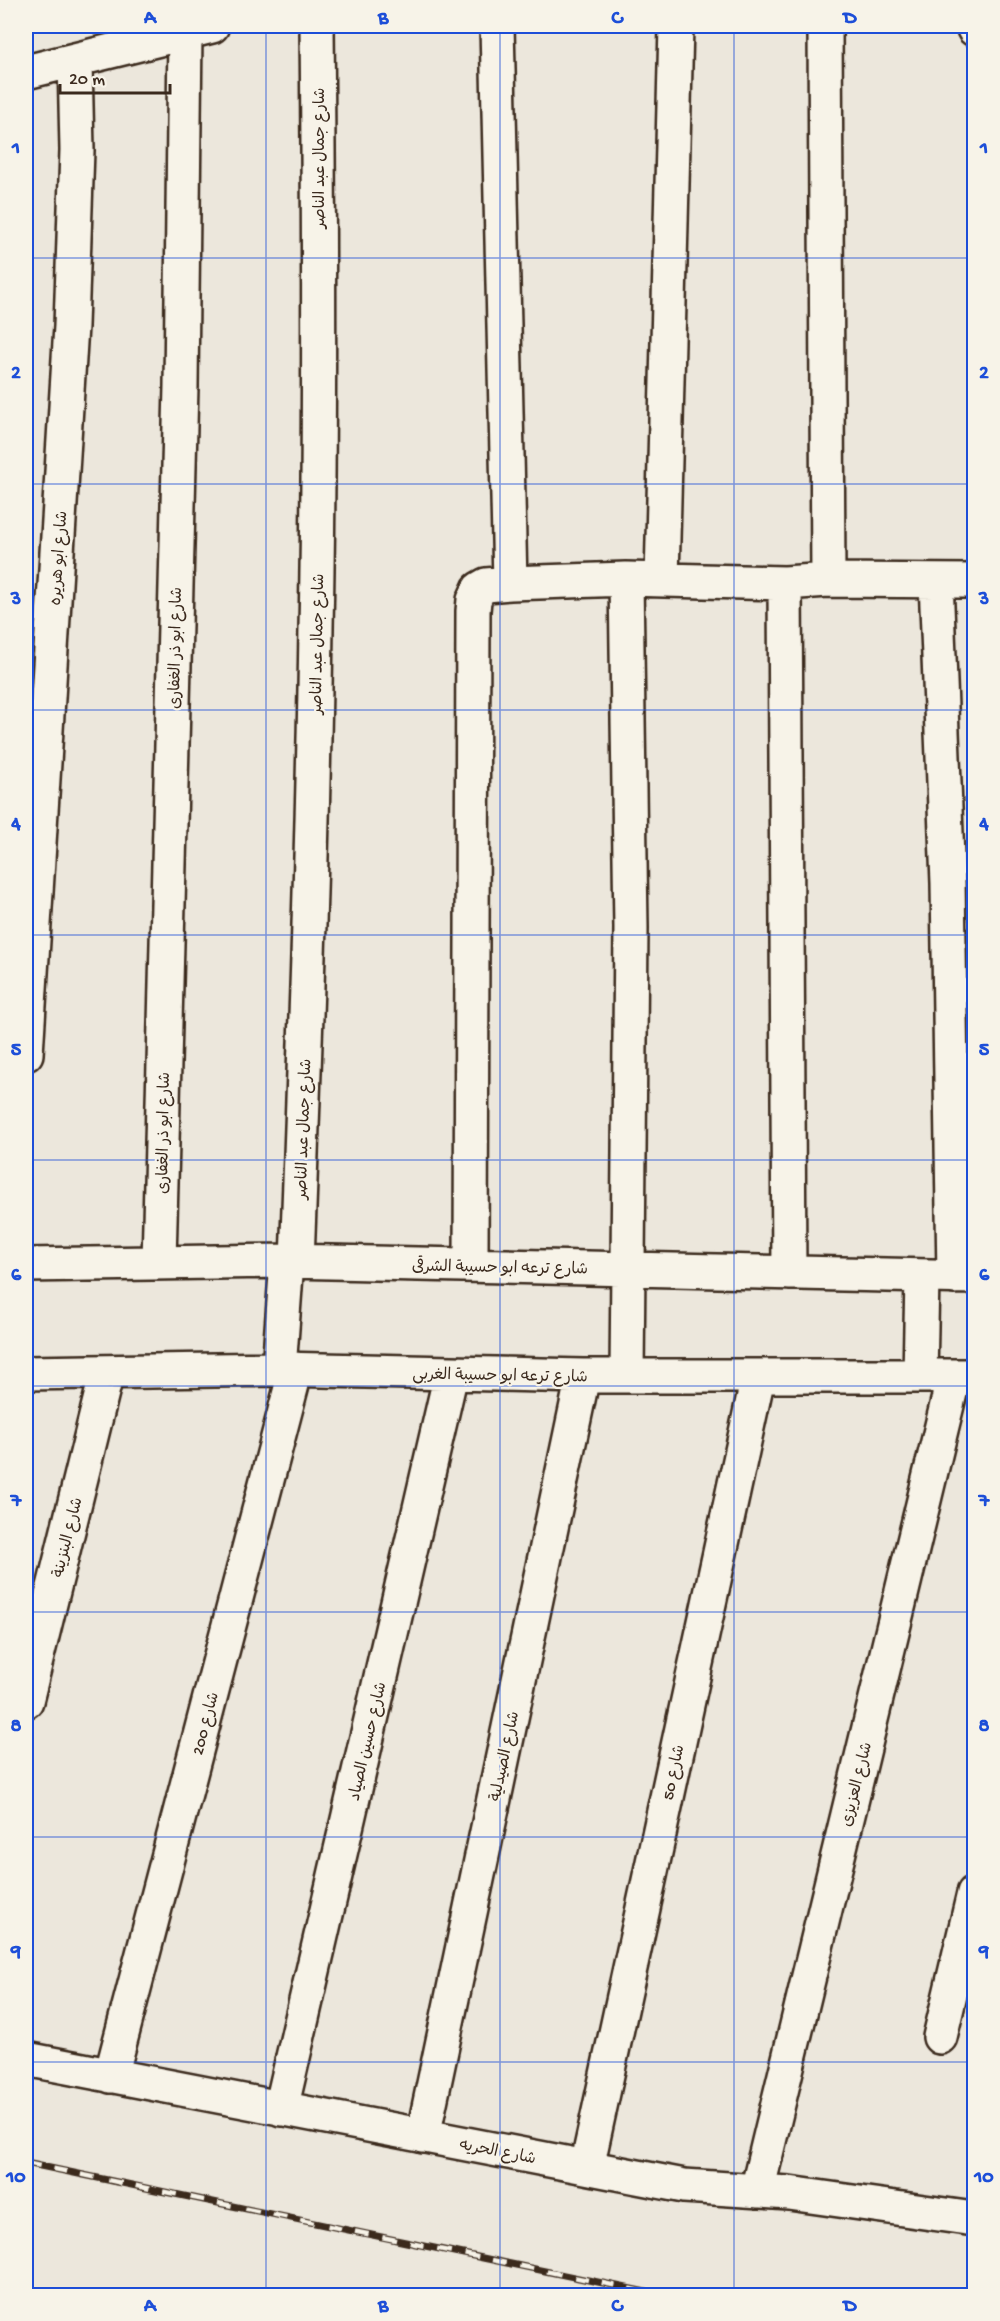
<svg xmlns="http://www.w3.org/2000/svg" width="1000" height="2321" font-family="'Gochi Hand','Playpen Sans Arabic',sans-serif">
  <style>
    .lines { fill: none; stroke-linecap: round; stroke-linejoin: round }
    .minor-casing { stroke: #3b2a1e; stroke-width: 38 }
    .minor { stroke: #f7f3e8; stroke-width: 33 }
    .rail-casing { stroke: #3b2a1e; stroke-width: 7 }
    .rail { stroke: #f7f3e8; stroke-width: 4.5; stroke-dasharray: 14; stroke-linecap: butt }
    .grid { fill: none; stroke: #1d4ed8; stroke-width: 1.5; stroke-opacity: 0.55 }
    .labels { text-anchor: middle; stroke-width: 4.5; stroke-linejoin: round; paint-order: stroke }
    .street-label { font-size: 16px; fill: #3b2a1e; stroke: #f7f3e8 }
    .neatline { fill: none; stroke: #1d4ed8; stroke-width: 2 }
    .grid-label { font-size: 20px; text-anchor: middle; font-weight: bold; fill: #1d4ed8 }
  </style>
  <rect width="100%" height="100%" fill="#ece7dc"/>
  <filter id="ink" filterUnits="userSpaceOnUse"><feTurbulence type="fractalNoise" baseFrequency=".0167" numOctaves="2"/><feDisplacementMap in="SourceGraphic" scale="12" xChannelSelector="R" yChannelSelector="G"/><feConvolveMatrix kernelMatrix="1 2 1 2 8 2 1 2 1" color-interpolation-filters="sRGB"/></filter>
  <g filter="url(#ink)">
    <g class="lines">
      <!-- minor casing -->
      <g class="minor-casing">
        <path id="minor" d="M497 26 510 583
          M825 26 828 580
          M974 26V29
          M26 72 212 26
          M626 579 631 928 627 1376
          M662 579 676 26
          M936 581 948 883 954 1277
          M785 583 789 1273
          M26 1054 71 326 77 150 75 61
          M297 1261C305 1050 313 839 316 628 320 427 319 226 317 26
          M159 1262 181 386 185 33
          M26 1265 287 1261 974 1277
          M471 1265 473 611 474 600 479 589 486 585 510 583 626 579 785 583 828 580 974 581
          M279 1369 287 1261
          M26 1373 279 1369 583 1376H974
          M920 1376 922 1277
          M26 1701 107 1372
          M940 2037 974 1893
          M26 2059 684 2186 789 2193 974 2219
          M111 2076 296 1369
          M281 2109 451 1374
          M423 2136 583 1376
          M587 2167 758 1377
          M757 2191 954 1376"/>
      </g>
      <!-- minor -->
      <use href="#minor" class="minor"/>
      <!-- rail casing -->
      <g class="rail-casing">
        <path id="rail" d="M26 2163 665 2296"/>
      </g>
      <!-- rail -->
      <use href="#rail" class="rail"/>
    </g>
  </g>
  <!-- grid -->
  <path class="grid" d="M266 26V2296M500 26V2296M734 26V2296M26 258H974M26 484H974M26 710H974M26 935H974M26 1160H974M26 1386H974M26 1612H974M26 1837H974M26 2062H974"/>
  <g class="labels">
    <!-- street labels -->
    <g class="street-label">
      <text transform="translate(318 158) rotate(-90)" y="6">شارع جمال عبد الناصر</text>
      <text transform="translate(57 558) rotate(-86)" y="6">شارع ابو هريره</text>
      <text transform="translate(316 644) rotate(-89)" y="6">شارع جمال عبد الناصر</text>
      <text transform="translate(174 648) rotate(-89)" y="6">شارع ابو ذر الغفارى</text>
      <text transform="translate(302 1129) rotate(-88)" y="6">شارع جمال عبد الناصر</text>
      <text transform="translate(162 1133) rotate(-89)" y="6">شارع ابو ذر الغفارى</text>
      <text transform="translate(500 1266) rotate(1)" y="6">شارع ترعه ابو حسيبة الشرقى</text>
      <text transform="translate(500 1374) rotate(1)" y="6">شارع ترعه ابو حسيبة الغربى</text>
      <text transform="translate(66 1537) rotate(-76)" y="6">شارع البنزينة</text>
      <text transform="translate(204 1723) rotate(-75)" y="6">شارع 200</text>
      <text transform="translate(366 1741) rotate(-77)" y="6">شارع حسين الصياد</text>
      <text transform="translate(503 1756) rotate(-78)" y="6">شارع الصيدلية</text>
      <text transform="translate(672 1772) rotate(-78)" y="6">شارع 50</text>
      <text transform="translate(855 1784) rotate(-76)" y="6">شارع العزيزى</text>
      <text transform="translate(498 2150) rotate(11)" y="6">شارع الحريه</text>
    </g>
  </g>
  <!-- margin -->
  <rect width="1000" height="2321" fill="none" stroke="#f7f3e8" stroke-width="66"/>
  <!-- scale -->
  <path d="M60 84v9h110v-9" fill="none" stroke="#3b2a1e" stroke-width="3"/>
  <text x="69" y="84" font-size="18" fill="#3b2a1e" stroke="#f7f3e8" stroke-width="4.5" paint-order="stroke">20 m</text>
  <rect x="33" y="33" width="934" height="2255" class="neatline"/>
  <g class="grid-label">
    <text x="150" y="23">A</text>
    <text x="383" y="23">B</text>
    <text x="617" y="23">C</text>
    <text x="850" y="23">D</text>
    <text x="16" y="153">1</text>
    <text x="984" y="153">1</text>
    <text x="16" y="378">2</text>
    <text x="984" y="378">2</text>
    <text x="16" y="604">3</text>
    <text x="984" y="604">3</text>
    <text x="16" y="829">4</text>
    <text x="984" y="829">4</text>
    <text x="16" y="1055">5</text>
    <text x="984" y="1055">5</text>
    <text x="16" y="1280">6</text>
    <text x="984" y="1280">6</text>
    <text x="16" y="1506">7</text>
    <text x="984" y="1506">7</text>
    <text x="16" y="1731">8</text>
    <text x="984" y="1731">8</text>
    <text x="16" y="1957">9</text>
    <text x="984" y="1957">9</text>
    <text x="16" y="2182">10</text>
    <text x="984" y="2182">10</text>
    <text x="150" y="2311">A</text>
    <text x="383" y="2311">B</text>
    <text x="617" y="2311">C</text>
    <text x="850" y="2311">D</text>
  </g>
</svg>
